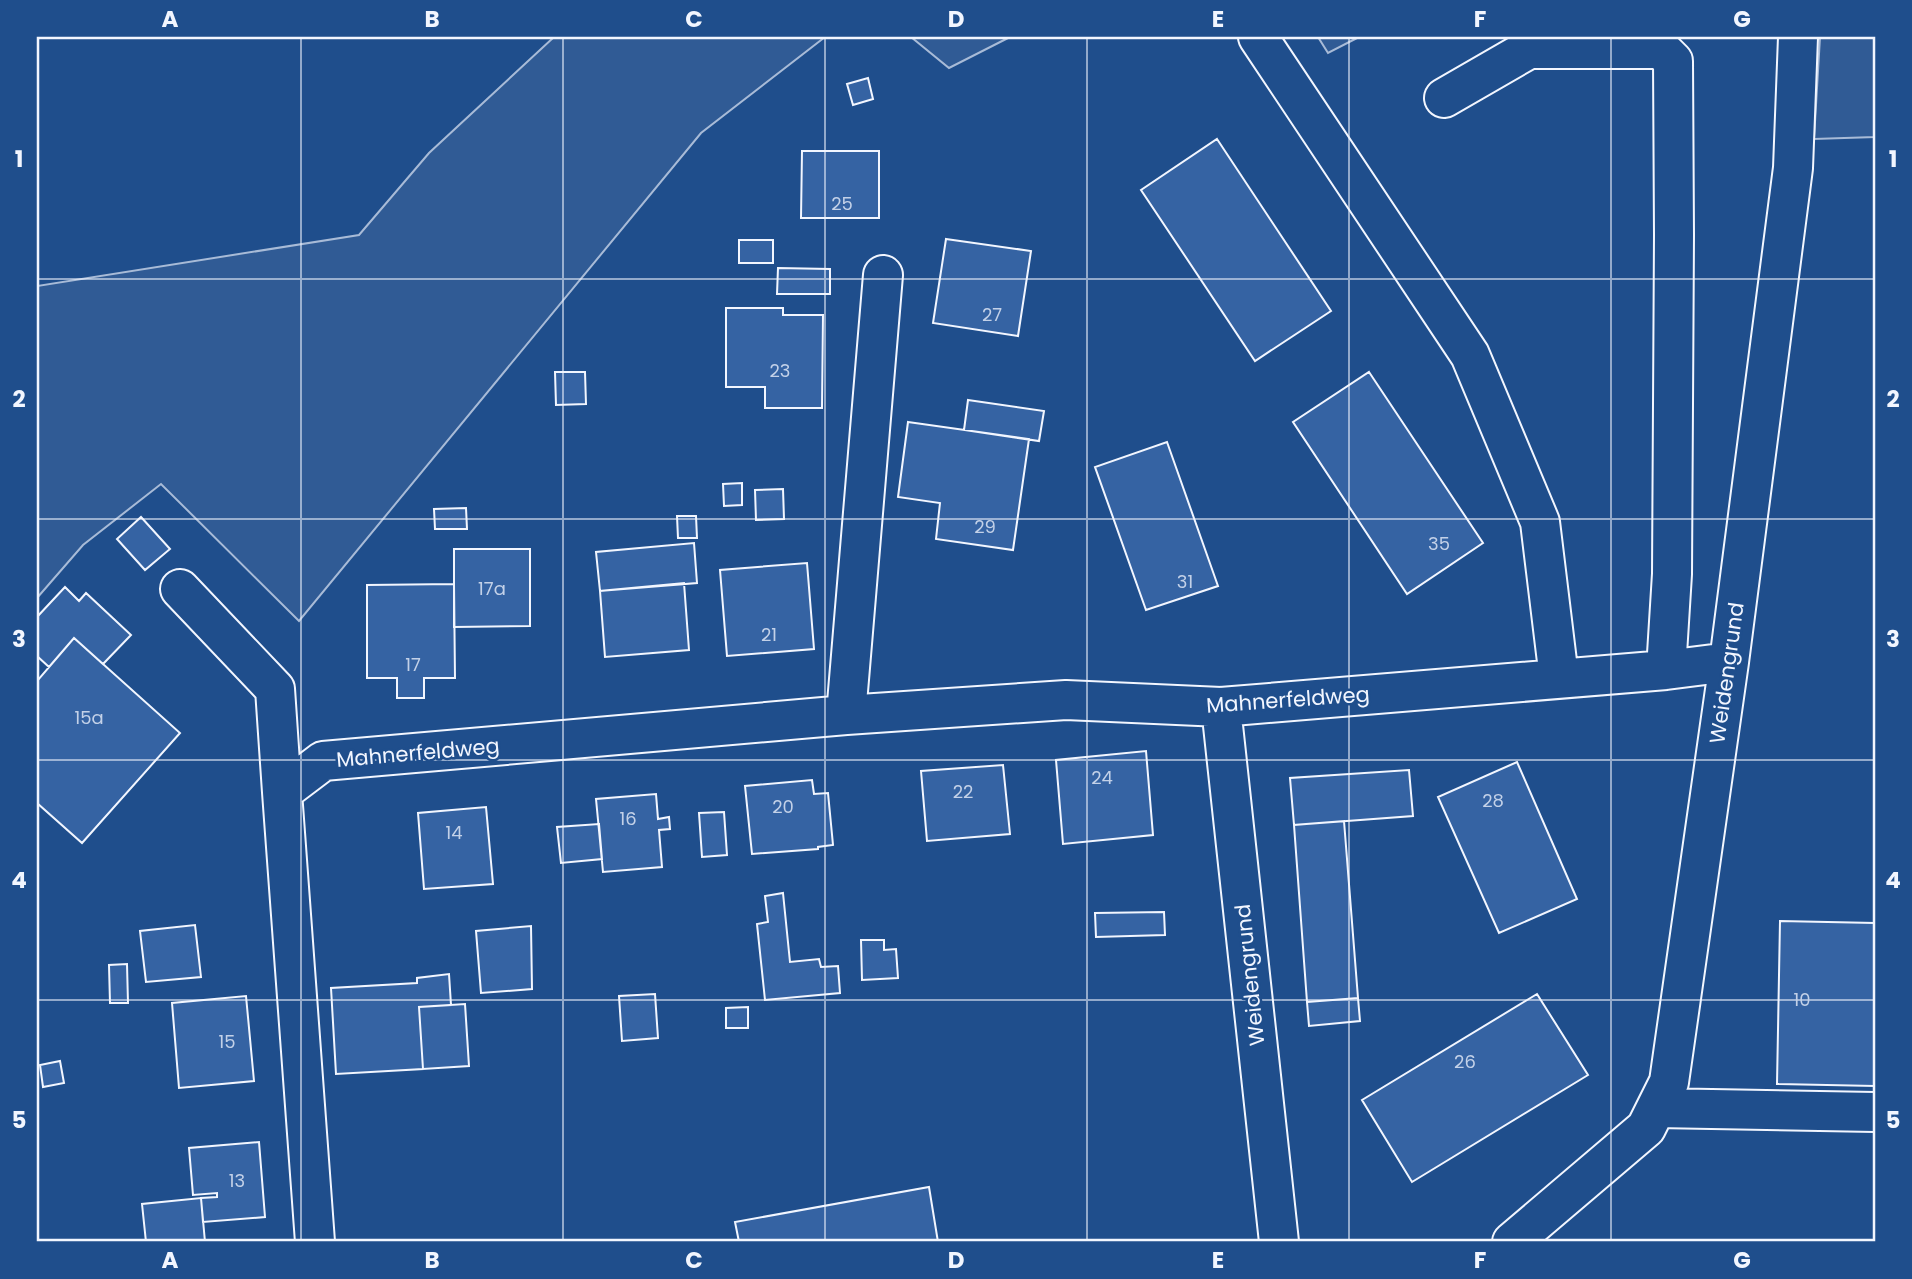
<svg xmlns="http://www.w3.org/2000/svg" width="1912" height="1279" font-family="Poppins,sans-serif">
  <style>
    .built { fill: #305b95; stroke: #a8bbd7; stroke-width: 2 }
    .building { fill: #3563a3; stroke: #f2f6ff; stroke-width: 2 }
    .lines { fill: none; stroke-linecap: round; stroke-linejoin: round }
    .minor-casing { stroke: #f2f6ff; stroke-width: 42 }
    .minor { stroke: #1f4e8c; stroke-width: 38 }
    .grid { fill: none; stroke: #f2f6ff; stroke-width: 2; stroke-opacity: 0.55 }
    .labels { text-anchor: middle; stroke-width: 5; stroke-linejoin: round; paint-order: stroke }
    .number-label { font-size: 18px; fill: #c3d1e8 }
    .street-label { font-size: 21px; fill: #f2f6ff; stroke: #1f4e8c }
    .neatline { fill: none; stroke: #f2f6ff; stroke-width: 2.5 }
    .grid-label { font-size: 23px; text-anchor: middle; font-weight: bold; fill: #f2f6ff }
  </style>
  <rect width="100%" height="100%" fill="#1f4e8c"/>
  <!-- built -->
  <path class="built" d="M554 37H825L701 133 299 621 161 484 83 545 37 598V286L359 235 429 153Z
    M911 37H1010L949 68Z
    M1318 37H1359L1328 53Z
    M1820 37H1875V137L1814 139Z"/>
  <!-- building -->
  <path class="building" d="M868 78 873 99 853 105 847 84Z
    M1217 139 1331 311 1255 361 1141 190Z
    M802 151H879V218H801Z
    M946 239 1031 251 1018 336 933 323Z
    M739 240H773V263H739Z
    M778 268 830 269V294H777Z
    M726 308H783V315H823L822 408H765V387H726Z
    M555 372H585L586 404 556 405Z
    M1369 372 1483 543 1407 594 1293 422Z
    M968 400 1044 411 1039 441 964 430Z
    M908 422 1029 439 1013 550 936 539 940 503 898 497Z
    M1167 442 1218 586 1146 610 1095 467Z
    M742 483V505L724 506 723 484Z
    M783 489 784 519 756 520 755 490Z
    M466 508 467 529H435L434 509Z
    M677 516H696L697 538H678Z
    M141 517 170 549 145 570 117 539Z
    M694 543 697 583 600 591 596 552Z
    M454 549H530V626L454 627Z
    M807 563 814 649 727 656 720 570Z
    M684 583 689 650 605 657 600 591Z
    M454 584 455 678H424V698H397V678H367V585Z
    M65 587 79 601 86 593 131 635 103 664 74 638 49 667 37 656V617Z
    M74 638 180 733 82 843 37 803V681Z
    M1146 751 1153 835 1063 844 1056 760Z
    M1517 762 1577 899 1499 933 1438 797Z
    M1003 765 1010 834 927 841 921 771Z
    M1409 770 1413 816 1294 825 1290 778Z
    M812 780 814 794 828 793 833 845 818 847V849L752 854 745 786Z
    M656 794 658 819 669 817 670 829 659 830 662 867 603 872 596 799Z
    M486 807 493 884 424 889 418 813Z
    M724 812 727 855 702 857 699 813Z
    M1344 821 1358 998 1307 1002 1294 825Z
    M599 824 602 859 561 863 557 827Z
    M783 893 790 962 819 959 821 967 838 966 840 993 765 1000 757 924 768 922 765 896Z
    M1164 912 1165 935 1096 937 1095 913Z
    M1780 921 1875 923V1086L1777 1084Z
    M195 925 201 977 146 982 140 931Z
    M531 926 532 989 481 993 476 931Z
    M861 940H884V950L896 949 898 978 862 980Z
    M127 964 128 1003H110L109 965Z
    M449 974 451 1005 419 1007 423 1069 336 1074 331 988 417 983V978Z
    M655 994 658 1038 622 1041 619 996Z
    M1537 994 1588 1075 1412 1182 1362 1100Z
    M246 996 254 1081 179 1088 172 1003Z
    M1358 998 1360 1021 1309 1026 1307 1002Z
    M465 1004 469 1066 423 1069 419 1007Z
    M748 1007V1028H726V1008Z
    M60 1061 64 1083 43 1087 40 1065Z
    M259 1142 265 1217 203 1222 201 1198 217 1197V1193L193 1195 189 1148Z
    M929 1187 938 1242H739L735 1222Z
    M201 1198 205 1242H146L142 1204Z"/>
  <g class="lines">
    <!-- minor casing -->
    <g class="minor-casing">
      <path id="minor" d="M1258 37 1470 355 1540 522 1559 678
        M1444 98 1529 49H1661L1673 61 1674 235 1672 574 1666 670
        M180 589 275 689 282 792
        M1221 707 1279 1242
        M846 715 883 275
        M1657 1108 1875 1112
        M315 1242 282 792 323 761 846 715 1066 700 1221 707 1666 670 1729 662
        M1512 1242 1646 1128 1669 1082 1729 662 1793 168 1798 37"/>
    </g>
    <!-- minor -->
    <use href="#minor" class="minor"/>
  </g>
  <!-- grid -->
  <path class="grid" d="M301 37V1242M563 37V1242M825 37V1242M1087 37V1242M1349 37V1242M1611 37V1242M37 279H1875M37 519H1875M37 760H1875M37 1000H1875"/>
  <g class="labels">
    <!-- number labels -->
    <g class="number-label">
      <text x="842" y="210">25</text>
      <text x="992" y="321">27</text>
      <text x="780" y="377">23</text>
      <text x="985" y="533">29</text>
      <text x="1439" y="550">35</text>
      <text x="1185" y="588">31</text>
      <text x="492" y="595">17a</text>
      <text x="769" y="641">21</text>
      <text x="413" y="671">17</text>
      <text x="89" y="724">15a</text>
      <text x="1102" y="784">24</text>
      <text x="963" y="798">22</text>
      <text x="1493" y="807">28</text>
      <text x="783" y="813">20</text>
      <text x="628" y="825">16</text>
      <text x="454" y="839">14</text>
      <text x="1802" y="1006">10</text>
      <text x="227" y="1048">15</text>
      <text x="1465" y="1068">26</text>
      <text x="237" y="1187">13</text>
    </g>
    <!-- street labels -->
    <g class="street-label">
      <text transform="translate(1727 673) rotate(-82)" y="7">Weidengrund</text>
      <text transform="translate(1288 700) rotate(-4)" y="7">Mahnerfeldweg</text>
      <text transform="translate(418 753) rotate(-5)" y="7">Mahnerfeldweg</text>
      <text transform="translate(1250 975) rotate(-96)" y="7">Weidengrund</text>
    </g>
  </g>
  <!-- border -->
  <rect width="1912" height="1279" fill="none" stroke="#1f4e8c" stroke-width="77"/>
  <rect x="38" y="38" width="1836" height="1202" class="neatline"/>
  <g class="grid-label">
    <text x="170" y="27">A</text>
    <text x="432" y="27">B</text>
    <text x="694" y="27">C</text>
    <text x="956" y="27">D</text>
    <text x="1218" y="27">E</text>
    <text x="1480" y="27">F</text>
    <text x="1742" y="27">G</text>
    <text x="19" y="167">1</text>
    <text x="1893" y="167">1</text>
    <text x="19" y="407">2</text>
    <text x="1893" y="407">2</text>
    <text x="19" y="647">3</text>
    <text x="1893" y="647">3</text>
    <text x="19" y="888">4</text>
    <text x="1893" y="888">4</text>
    <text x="19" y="1128">5</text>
    <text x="1893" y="1128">5</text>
    <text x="170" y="1268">A</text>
    <text x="432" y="1268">B</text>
    <text x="694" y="1268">C</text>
    <text x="956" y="1268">D</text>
    <text x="1218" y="1268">E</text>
    <text x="1480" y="1268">F</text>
    <text x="1742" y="1268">G</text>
  </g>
</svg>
